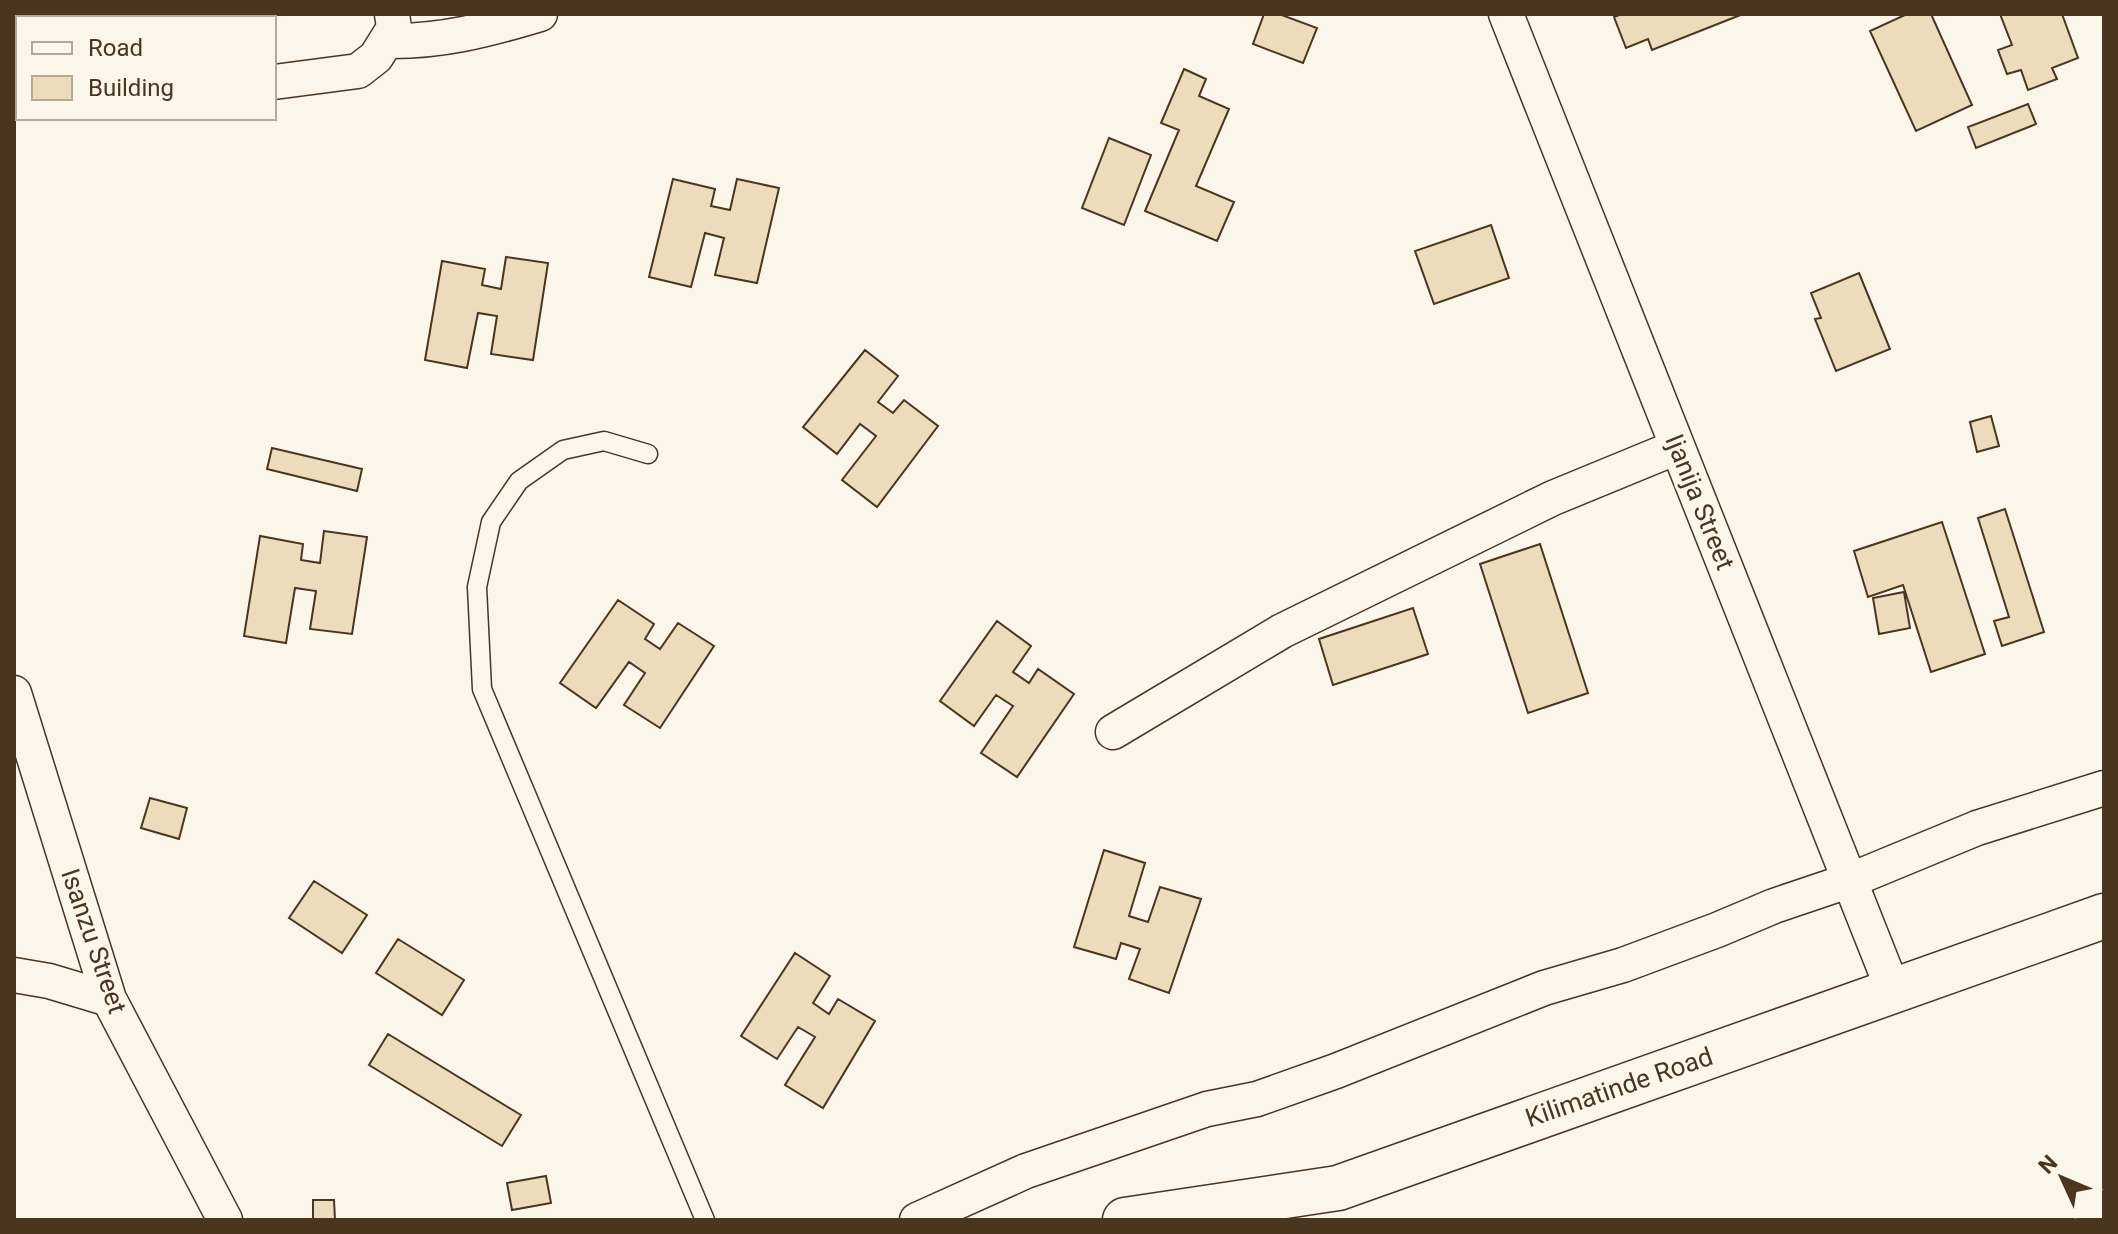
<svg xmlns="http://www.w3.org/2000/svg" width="2118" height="1234" font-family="Roboto,sans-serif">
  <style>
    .building { fill: #ecdcbc; stroke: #4a3520; stroke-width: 2 }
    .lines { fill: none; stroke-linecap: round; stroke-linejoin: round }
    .lane-casing { stroke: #4a3520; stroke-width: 21 }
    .street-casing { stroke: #4a3520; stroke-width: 37 }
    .secondary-casing { stroke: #4a3520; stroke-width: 47 }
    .lane { stroke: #fbf6e9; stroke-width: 18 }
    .street { stroke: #fbf6e9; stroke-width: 34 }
    .secondary { stroke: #fbf6e9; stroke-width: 44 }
    .labels { text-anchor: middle; stroke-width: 6; stroke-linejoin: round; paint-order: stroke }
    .street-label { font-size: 26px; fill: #4a3520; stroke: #fbf6e9 }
  </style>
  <rect width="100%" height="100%" fill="#fbf6e9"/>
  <!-- building -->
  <path class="building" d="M1264 14H1279L1317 28 1303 63 1253 44Z
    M1622 14H1743L1652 50 1648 39 1626 48 1614 17Z
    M1907 14H1931L1972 105 1916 131 1870 31Z
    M2000 14H2062L2078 58 2052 68 2057 79 2028 90 2021 70 2007 74 1998 50 2012 45Z
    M1184 69 1206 79 1199 96 1229 109 1196 186 1234 202 1217 241 1145 211 1179 130 1161 123Z
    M2028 104 2036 124 1976 148 1968 127Z
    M1109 138 1151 155 1124 225 1082 208Z
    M673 179 715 189 711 206 730 210 737 179 779 188 757 283 715 275 724 238 705 233 691 287 649 277Z
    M1491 225 1509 278 1434 304 1415 251Z
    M506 257 548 263 533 360 491 354 497 316 478 313 467 368 425 360 442 261 485 269 482 285 501 289Z
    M1859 273 1890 349 1836 371 1815 319 1821 318 1811 293Z
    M865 350 898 376 878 402 893 413 904 400 938 426 877 507 842 480 876 436 860 424 837 454 803 427Z
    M1991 416 1999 446 1977 452 1970 422Z
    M272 448 362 469 357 491 267 469Z
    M2005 509 2044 632 2002 646 1994 621 2009 617 1978 518Z
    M1942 522 1985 654 1931 672 1903 585 1868 597 1854 551Z
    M324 531 367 537 352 634 310 629 316 591 295 588 286 643 244 636 260 536 303 544 301 560 320 563Z
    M1540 544 1588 693 1528 713 1480 564Z
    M1904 592 1910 628 1879 634 1873 598Z
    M618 600 654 624 645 639 660 649 678 623 714 646 660 728 624 705 645 673 629 662 596 708 560 683Z
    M1413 608 1428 654 1333 685 1319 639Z
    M997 621 1031 646 1013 672 1029 683 1038 669 1074 694 1017 777 981 753 1013 706 996 695 974 726 940 701Z
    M150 798 187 808 179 839 141 828Z
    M1104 850 1145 863 1129 916 1148 922 1160 887 1201 899 1169 993 1129 979 1140 949 1121 943 1116 959 1074 947Z
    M314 881 367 915 342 953 289 918Z
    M398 939 464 980 442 1015 376 973Z
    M795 953 830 976 813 1003 829 1014 838 999 875 1021 823 1108 785 1085 815 1037 798 1027 777 1059 741 1036Z
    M388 1034 521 1115 502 1146 369 1065Z
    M546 1176 551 1203 512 1210 507 1183Z
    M313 1200H334L335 1220H313Z"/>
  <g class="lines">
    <!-- lane casing -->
    <g class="lane-casing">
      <path id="lane" d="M648 454 604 441 563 450 519 481 491 522 477 587 482 689 705 1220"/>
    </g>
    <!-- street casing -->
    <g class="street-casing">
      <path id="street" d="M1506 14 1893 990
        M386 41C441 42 487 30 540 14
        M14 81 18 82
        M274 82 358 71 376 57 394 28 392 14
        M14 693 109 999 225 1220
        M1113 732 1282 631 1553 498 1677 447
        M14 975 49 981 109 999
        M917 1220 1026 1171 1207 1109 1257 1099 1336 1071 1544 988 1623 965 1717 930 1774 906 1851 880 1977 828 2104 788"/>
    </g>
    <!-- secondary casing -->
    <g class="secondary-casing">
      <path id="secondary" d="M1125 1220 1338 1188 2104 916"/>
    </g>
    <!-- lane -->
    <use href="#lane" class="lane"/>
    <!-- street -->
    <use href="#street" class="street"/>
    <!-- secondary -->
    <use href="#secondary" class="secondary"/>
  </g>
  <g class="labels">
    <!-- street labels -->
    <g class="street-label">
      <text transform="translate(1700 502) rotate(68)" y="9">Ijanija Street</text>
      <text transform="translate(94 941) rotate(71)" y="9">Isanzu Street</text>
      <text transform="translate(1619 1087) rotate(-19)" y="9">Kilimatinde Road</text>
    </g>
  </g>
  <!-- border -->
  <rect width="2118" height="1234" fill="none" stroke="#4a3520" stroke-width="32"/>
  <!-- legend -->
  <rect x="16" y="16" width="260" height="104" fill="#fbf6e9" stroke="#b4a999" stroke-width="2"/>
  <rect x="32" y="42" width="40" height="12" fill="#fbf6e9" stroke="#b4a999" stroke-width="2"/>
  <text x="88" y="56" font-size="24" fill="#4a3520">Road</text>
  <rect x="32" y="76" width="40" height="24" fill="#ecdcbc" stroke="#b4a999" stroke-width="2"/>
  <text x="88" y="96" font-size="24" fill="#4a3520">Building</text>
  <!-- north arrow -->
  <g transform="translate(2062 1178) rotate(314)" stroke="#fbf6e9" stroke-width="6" paint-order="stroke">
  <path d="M0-6L14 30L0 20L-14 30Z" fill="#4a3520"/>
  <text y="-12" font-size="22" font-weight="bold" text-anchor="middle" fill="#4a3520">N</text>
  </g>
</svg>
